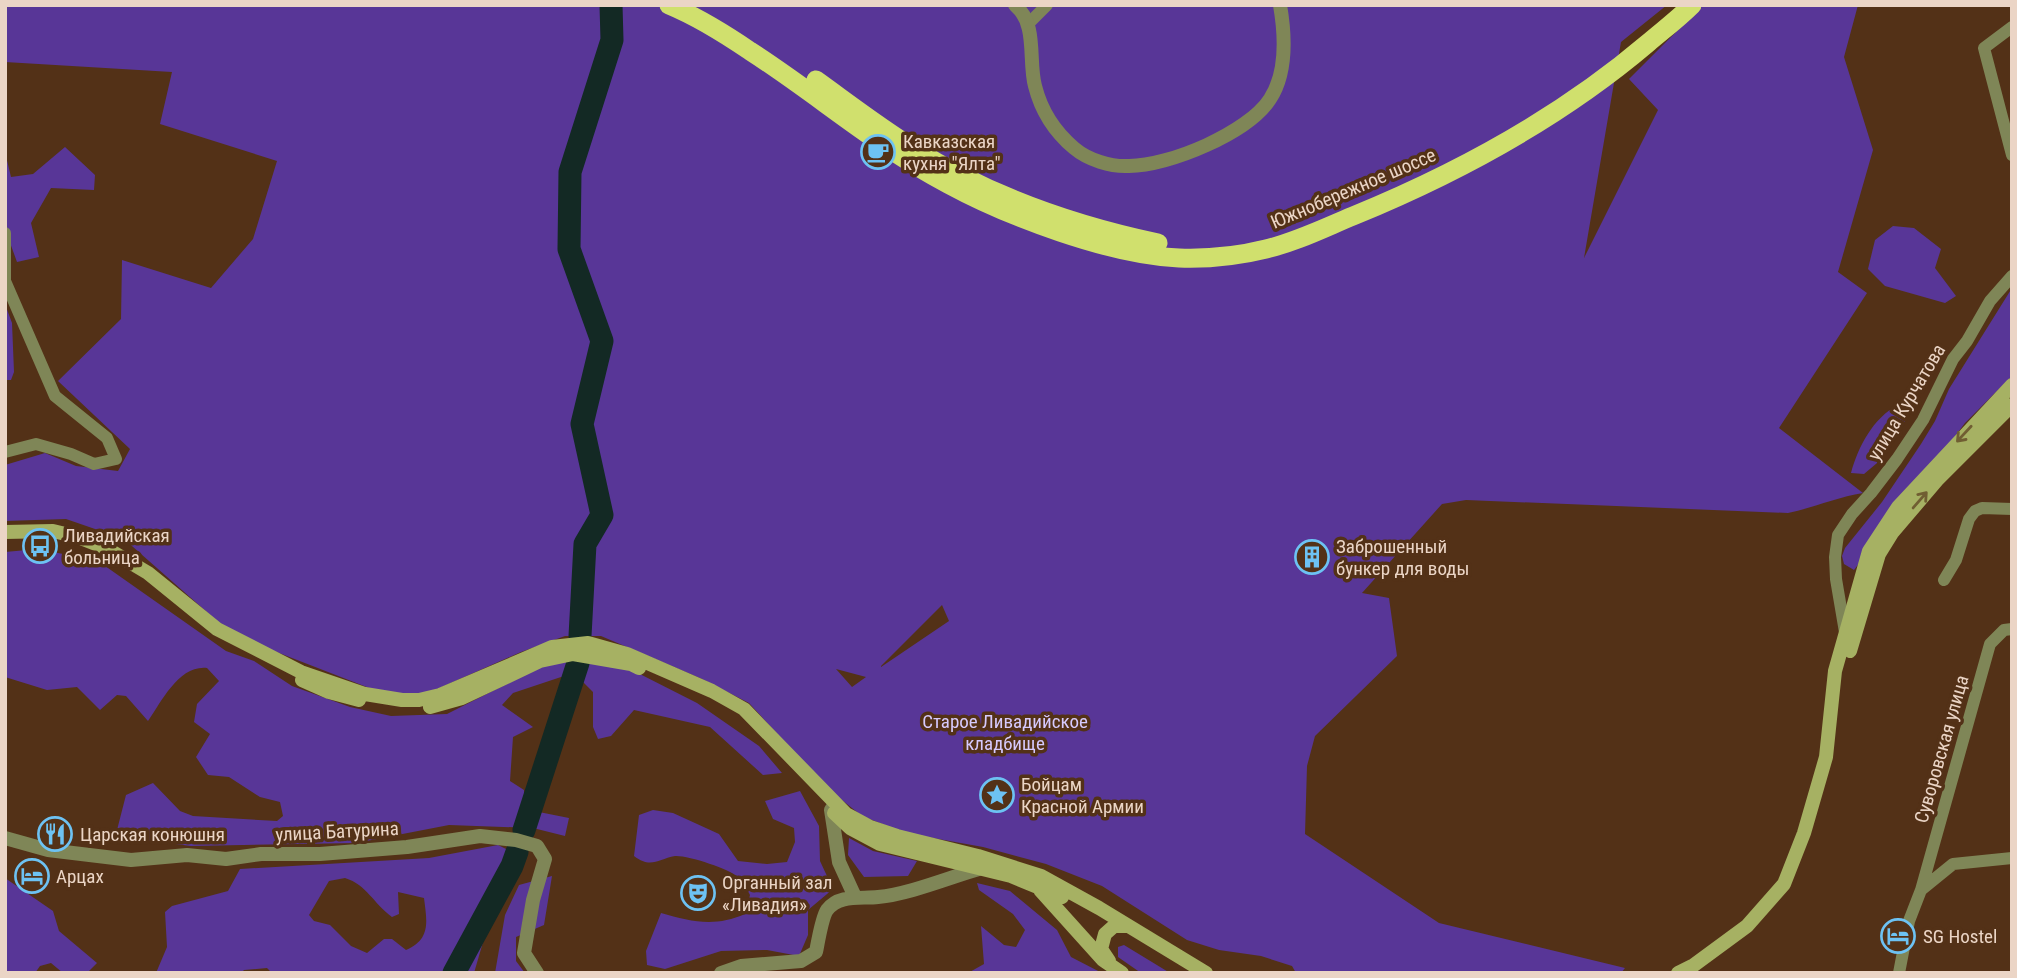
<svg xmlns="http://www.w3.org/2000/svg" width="2017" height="978" font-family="'Roboto Condensed',sans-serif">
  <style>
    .green { fill: #583697; fill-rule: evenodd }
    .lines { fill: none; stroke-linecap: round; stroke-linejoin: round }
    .river { stroke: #132924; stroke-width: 23 }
    .minor { stroke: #7f8657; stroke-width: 12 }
    .tertiary { stroke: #7f8657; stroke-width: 14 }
    .secondary { stroke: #a6b163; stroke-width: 14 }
    .trunk { stroke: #d0e06d; stroke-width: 19 }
    .oneway { stroke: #705e32 }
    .labels { text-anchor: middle; stroke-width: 7; stroke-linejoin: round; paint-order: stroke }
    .poi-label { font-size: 19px; fill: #ebd5c6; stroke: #533117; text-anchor: start }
    .street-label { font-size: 19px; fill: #ebd5c6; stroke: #533117 }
    .park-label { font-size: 19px; fill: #d6cafe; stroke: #533117 }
  </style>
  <rect width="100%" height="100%" fill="#533117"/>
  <!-- green -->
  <path class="green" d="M5 5H1667L1621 42 1584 258 1658 110 1629 79 1703 5H1858L1844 57 1873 150 1838 272 1867 293 1779 428 1863 493C1837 497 1813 508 1788 513L1466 500 1442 504 1362 593 1389 598 1397 656 1315 736 1307 766 1305 834 1439 923 1625 968 1621 973H1296L1292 966 1261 956 1219 950 1187 940 1102 886 1046 864 983 847 905 833 862 816 828 789 749 703 702 679 601 636H565L521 652 426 694 395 695 377 691 233 635 124 539 66 519 5 521V465L45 453 76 466 118 471 130 449 58 381 121 319 122 260 211 288 253 239 277 161 160 124 172 72 5 62ZM942 605 949 621 881 667V666ZM836 669 866 677 852 687Z
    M65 147 95 175 94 190 51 188 31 223 39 257 17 262 5 229V152L11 177 33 174Z
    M1893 226 1914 228 1941 249 1935 268 1956 296 1945 303 1885 286 1868 269 1875 240Z
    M2012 288V376L1965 423 1854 570 1844 564 1842 556 1845 548 1882 502 1921 444 1935 421 1949 389Z
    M5 304 12 323 14 372 11 380H5Z
    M1898 405 1910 410 1909 414 1883 458 1864 474 1851 473C1858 447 1873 418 1898 405Z
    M38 549 98 561 226 651 254 661 292 686 350 707 391 716 447 714 550 662 590 656 628 668 697 703 759 746 782 773 763 775 710 727 634 710 611 736 598 739 593 727V692L580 679 561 677 513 693 502 705 533 727 513 737 510 781 524 790V809L569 818 565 836 533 828 449 825 356 843 191 846 128 838 117 830 126 795 153 783 180 811 193 816 277 821 283 816 280 802 260 797 229 777 208 775 196 757 210 734 194 722 197 704 219 681 207 668C179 665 162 701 148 721L126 696 117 695 100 710 77 687 47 690 5 677V552Z
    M800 791 819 826 820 861 833 889 808 910V935L799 956 767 950 721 951 665 969 647 965 646 951 661 913C691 922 716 927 745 914L750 895C747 889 743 881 738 877 730 869 687 855 675 856 658 859 651 869 634 856L639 815 653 810 673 813 719 834 738 861 767 864 787 862 795 842 794 828 773 819 765 801Z
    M849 838 873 851 917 861 908 876 864 877 848 855Z
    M498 845 506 849V863L474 973H272L267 968 244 970 241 973H156L167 947 165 912 172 906 228 891 240 869 429 858ZM345 878C367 885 373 903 392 917L399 914 398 892 424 898C427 922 431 939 406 950L392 939H384L367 953 351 946 330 925 314 921 309 915 329 881Z
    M552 876 544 925 516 937V961L525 973H495L505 915 519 885Z
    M5 878 53 911 59 931 97 963 87 973H63L51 963 40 966 35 973H5Z
    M977 883 1010 891 1057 930 1071 957 1102 973H968L984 964 981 926 1004 945 1016 947 1025 930 1013 914 979 890Z
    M1124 945 1170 973H1141L1118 957V947Z"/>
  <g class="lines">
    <!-- river -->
    <path class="river" d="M580 636 585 544 602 515 582 424 602 341 569 249 570 172 612 40 611 5
      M524 830 578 663
      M454 973 512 866 517 852"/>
    <!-- minor -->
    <path class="minor" d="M1028 24 1047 5
      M2012 27 1984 48 2012 155
      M5 233V281L55 396 107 438 116 459 94 464 71 454 36 444 5 452
      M1944 580 1956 560 1969 519 1975 511 1982 508 2012 509
      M1845 632 1836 579 1835 557 1838 535 1852 514 1871 493 1897 459 1923 420 1953 359 1967 341 1990 301 2012 276
      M1921 890 1990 644 2004 630 2012 629
      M1899 973 1909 921 1921 890 1953 864 2012 858"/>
    <!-- tertiary -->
    <path class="tertiary" d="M1015 5C1038 24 1028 61 1035 86 1041 110 1055 132 1074 148 1088 160 1111 167 1129 166 1169 166 1248 133 1270 99 1287 73 1285 34 1280 5
      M834 806 831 810 839 862 855 897
      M5 838 48 850 131 860 187 855 226 859 261 854H320L407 847 480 836 516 840 537 846 545 859 533 900 524 953 537 973
      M721 973 741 966 801 961 816 952C818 942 822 917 827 910 839 894 861 899 878 897 910 894 950 877 982 868"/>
    <!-- secondary -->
    <path class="secondary" d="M5 532 53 531 78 537 106 548 148 573 217 629 301 672 365 694 402 700H419L440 695 552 647 588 643 627 654 712 691 744 709 846 814 870 827 897 836 978 856 1041 876 1099 908 1206 973
      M1850 651 1879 554 1892 533 1938 479 2012 405
      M302 680 329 692 359 700
      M430 707 462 698 540 661 573 654 631 664 639 668
      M834 813 850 828 880 844 1011 876 1062 897
      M1040 890 1103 960 1122 973
      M1109 961 1101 949 1105 934 1114 926H1128
      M1678 973 1694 965 1747 926 1784 884 1804 833 1826 757 1835 671 1869 551 1898 507 2012 385"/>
    <!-- trunk -->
    <path class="trunk" d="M669 5C698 17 725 34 750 51 817 94 877 147 948 184 1009 217 1110 255 1179 258 1208 259 1238 256 1266 249 1296 242 1324 228 1353 216 1458 173 1561 117 1648 43 1662 31 1678 19 1692 5
      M816 80C848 103 879 127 913 148 987 195 1073 225 1158 243"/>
  </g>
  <!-- one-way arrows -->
  <defs><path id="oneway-shaft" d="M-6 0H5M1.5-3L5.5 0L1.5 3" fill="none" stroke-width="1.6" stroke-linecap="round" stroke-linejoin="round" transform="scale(1.75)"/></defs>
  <g class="oneway">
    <use href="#oneway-shaft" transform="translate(1964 434) rotate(133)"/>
    <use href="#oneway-shaft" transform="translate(1920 500) rotate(-49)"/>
  </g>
  <!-- icons -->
  <defs>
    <g id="cafe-ring" transform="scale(1.75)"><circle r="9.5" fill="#533117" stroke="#6dc2f3" stroke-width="1.5"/><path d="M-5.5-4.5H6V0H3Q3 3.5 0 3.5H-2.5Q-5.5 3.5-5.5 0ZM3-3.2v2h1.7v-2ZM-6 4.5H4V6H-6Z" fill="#6dc2f3"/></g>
    <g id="bus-ring" transform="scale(1.75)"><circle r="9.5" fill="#533117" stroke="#6dc2f3" stroke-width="1.5"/><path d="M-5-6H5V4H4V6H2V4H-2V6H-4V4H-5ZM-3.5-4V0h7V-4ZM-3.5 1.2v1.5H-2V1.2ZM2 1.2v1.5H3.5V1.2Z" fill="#6dc2f3"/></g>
    <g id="building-ring" transform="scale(1.75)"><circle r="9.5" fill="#533117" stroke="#6dc2f3" stroke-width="1.5"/><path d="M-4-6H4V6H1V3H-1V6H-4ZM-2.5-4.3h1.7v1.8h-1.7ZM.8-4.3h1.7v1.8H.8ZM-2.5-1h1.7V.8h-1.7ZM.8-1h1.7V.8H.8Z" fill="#6dc2f3"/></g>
    <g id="sight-ring" transform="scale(1.75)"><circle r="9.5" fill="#533117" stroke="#6dc2f3" stroke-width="1.5"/><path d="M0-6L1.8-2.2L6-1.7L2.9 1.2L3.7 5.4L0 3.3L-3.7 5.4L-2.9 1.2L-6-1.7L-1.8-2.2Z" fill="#6dc2f3"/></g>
    <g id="restaurant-ring" transform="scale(1.75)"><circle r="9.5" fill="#533117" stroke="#6dc2f3" stroke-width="1.5"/><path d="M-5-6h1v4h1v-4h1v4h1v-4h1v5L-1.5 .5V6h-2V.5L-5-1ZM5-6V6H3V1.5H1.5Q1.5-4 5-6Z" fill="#6dc2f3"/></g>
    <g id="hotel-ring" transform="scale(1.75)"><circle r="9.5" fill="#533117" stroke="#6dc2f3" stroke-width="1.5"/><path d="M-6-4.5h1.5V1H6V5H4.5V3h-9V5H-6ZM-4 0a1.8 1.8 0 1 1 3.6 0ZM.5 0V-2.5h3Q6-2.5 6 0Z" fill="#6dc2f3"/></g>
    <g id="theatre-ring" transform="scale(1.75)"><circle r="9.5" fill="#533117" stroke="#6dc2f3" stroke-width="1.5"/><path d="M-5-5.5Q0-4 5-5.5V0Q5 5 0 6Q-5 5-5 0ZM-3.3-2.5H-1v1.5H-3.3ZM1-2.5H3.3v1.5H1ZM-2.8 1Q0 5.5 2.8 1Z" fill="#6dc2f3"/></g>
  </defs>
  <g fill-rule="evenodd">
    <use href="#cafe-ring" x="878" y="152"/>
    <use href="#bus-ring" x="40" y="546"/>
    <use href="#building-ring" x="1312" y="557"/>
    <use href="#sight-ring" x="997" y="795"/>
    <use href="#restaurant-ring" x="55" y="834"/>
    <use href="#hotel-ring" x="32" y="876"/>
    <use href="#theatre-ring" x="698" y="893"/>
    <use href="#hotel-ring" x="1898" y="936"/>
  </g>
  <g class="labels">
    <!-- poi labels -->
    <g class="poi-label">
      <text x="903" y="148">Кавказская<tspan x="903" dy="22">кухня "Ялта"</tspan></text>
      <text x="64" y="542">Ливадийская<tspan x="64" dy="22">больница</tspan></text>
      <text x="1336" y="553">Заброшенный<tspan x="1336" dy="22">бункер для воды</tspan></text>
      <text x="1021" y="791">Бойцам<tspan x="1021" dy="22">Красной Армии</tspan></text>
      <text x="80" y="841">Царская конюшня</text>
      <text x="56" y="883">Арцах</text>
      <text x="722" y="889">Органный зал<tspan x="722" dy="22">«Ливадия»</tspan></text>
      <text x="1923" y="943">SG Hostel</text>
    </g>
    <!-- street labels -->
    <g class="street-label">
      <text transform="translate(1353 188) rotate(-23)" y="7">Южнобережное шоссе</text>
      <text transform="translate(1906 402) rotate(-59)" y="7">улица Курчатова</text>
      <text transform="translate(1941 749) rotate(-74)" y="7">Суворовская улица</text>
      <text transform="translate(337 831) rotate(-3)" y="7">улица Батурина</text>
    </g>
    <!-- park labels -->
    <g class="park-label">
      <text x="1005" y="728">Старое Ливадийское<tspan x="1005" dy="22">кладбище</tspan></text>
    </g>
  </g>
  <!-- border -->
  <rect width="2017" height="978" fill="none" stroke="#ebd5c6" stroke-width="14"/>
</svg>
